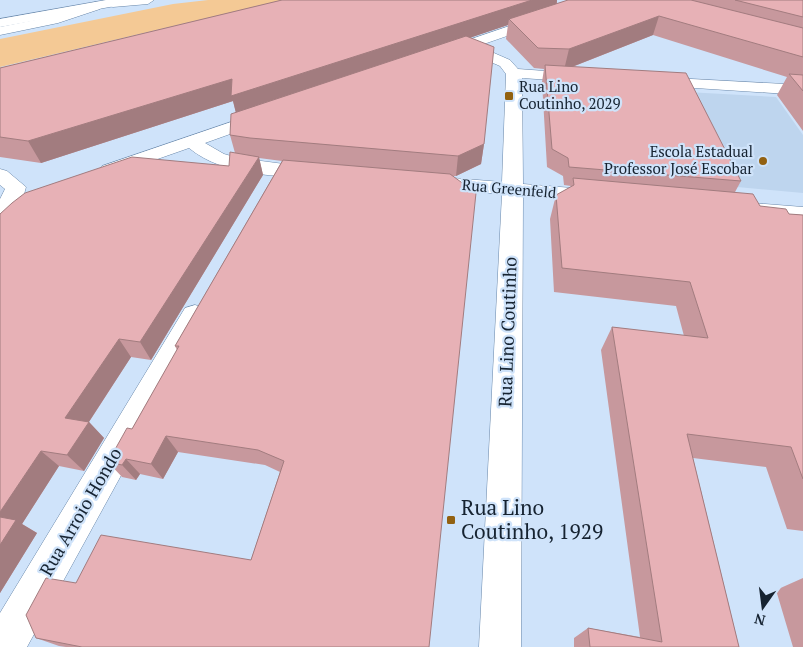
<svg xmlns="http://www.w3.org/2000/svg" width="803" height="647" font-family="'PT Serif',serif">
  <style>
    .built { fill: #bed5ee }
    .green { fill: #f4c995 }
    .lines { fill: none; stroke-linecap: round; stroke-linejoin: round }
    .minor-casing { stroke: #6887aa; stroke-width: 1 }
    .major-casing { stroke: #6887aa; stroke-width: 1 }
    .highway-casing { stroke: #6887aa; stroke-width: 1 }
    .minor { fill: #fff; fill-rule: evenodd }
    .major { fill: #fff; fill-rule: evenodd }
    .highway { fill: #fff; fill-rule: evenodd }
    .wall { fill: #c7989d }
    .shaded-wall { fill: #a27c7f }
    .building { fill: #e7b1b6; stroke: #a27c7f }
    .poi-dot { fill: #926111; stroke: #cfe3fa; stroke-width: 2 }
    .labels { text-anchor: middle; stroke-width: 4.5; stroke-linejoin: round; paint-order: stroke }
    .far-poi-label { font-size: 15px; fill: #162331; stroke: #cfe3fa; text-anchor: start }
    .far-street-label { font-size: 15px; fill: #162331; stroke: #cfe3fa }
    .street-label { font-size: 18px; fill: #162331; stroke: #cfe3fa }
    .near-poi-label { font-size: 21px; fill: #162331; stroke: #cfe3fa; text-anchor: start }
  </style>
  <rect width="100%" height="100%" fill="#cfe3fa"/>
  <!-- built -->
  <path class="built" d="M687 92 776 97 803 135V193L737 187Z"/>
  <!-- green -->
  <path class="green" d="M208 0H283L0 67V39L173 4Z"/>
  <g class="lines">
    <!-- minor casing -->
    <g class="minor-casing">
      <path id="minor" d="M586 0H604L602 3 478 46 510 60 518 69 586 74 588 77 586 80 580 82 522 78 523 184 597 190 605 191 608 196 605 201 597 202 523 196 521 647H479L502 194 428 188 421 186 418 182 421 178 428 176 502 182 506 74 500 66 465 51 444 57 439 56 437 53 439 50Z
        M655 77 803 85V95L649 85 647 82 649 79Z
        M266 110 272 111 275 115 272 119 205 143 224 154 238 158 322 169 325 173 322 177 315 179C273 175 223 176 189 148L109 176 102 174 99 170 102 166Z
        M752 203 803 207V221L744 215 741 210 744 205Z
        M195 305 205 308 209 315 27 647H0V613L185 308Z"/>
    </g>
    <!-- major casing -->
    <g class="major-casing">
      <path id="major" d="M109 0H154L148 4 113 7 109 6 107 3Z
        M96 2 100 3 102 6 100 9 58 23 0 35V27L50 17Z
        M0 169 7 171 26 187C23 201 14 214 0 218V199L5 189 0 185Z"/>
    </g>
    <!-- highway casing -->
    <g class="highway-casing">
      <path id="highway" d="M106 0H132L126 4 0 27V19Z"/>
    </g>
    <!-- minor -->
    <use href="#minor" class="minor"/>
    <!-- major -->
    <use href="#major" class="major"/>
    <!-- highway -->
    <use href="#highway" class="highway"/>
  </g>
  <!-- wall -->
  <path class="wall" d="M282 0H557V4L568 0H803V131L777 95 787 77 653 35 572 67 741 181 735 192 760 206 789 214 803 215V531L787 529 766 467 693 458 739 647H574V638L588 628 640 637 601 350 612 327 684 336 676 306 554 292 550 219 556 195 570 188 571 186 564 185 563 176 547 167 542 82 544 69 534 68 506 39 508 25 471 37 484 144 481 164 456 176H453L429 647H66L59 646 36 638 76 583 251 560 280 472 265 465 178 452 163 479 140 474 136 480 122 477 108 462 132 429 177 350 175 346 282 161 259 158 263 175 151 360 131 357 89 422 104 438 84 471 59 466 22 524 37 533 0 593V214L229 166 235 153 230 135 236 113 233 101 41 163 0 157V68Z
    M803 578V647H793L776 590Z"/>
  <!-- shaded-wall -->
  <path class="shaded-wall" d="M532 0H557L556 8 509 19 508 25 237 117 233 101 41 163 28 141 232 79Z
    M659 16 653 35 564 70 569 49Z
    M484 144 481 164 456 176 458 156Z
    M259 157 263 175 151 360 140 342Z
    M119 339 131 357 81 434 65 418Z
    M89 422 104 438 84 471 67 455Z
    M166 436 178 452 163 479 151 464Z
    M41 451 59 466 22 524 37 533 0 593V512Z
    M126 459 140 474 136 480 122 465Z"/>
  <!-- building -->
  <path class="building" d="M282 0H532L231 96 232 79 28 141 0 137V68Z
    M568 0H691L803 28V57L659 16 569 49 538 48 509 19Z
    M735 0H803V17Z
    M466 36 494 47 484 144 458 156 250 138 230 135 231 114Z
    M545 65 686 73 741 181 569 167 568 158 552 149Z
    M789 74 803 75V91Z
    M230 152 259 157 140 342 119 339 65 418 89 422 67 455 41 451 0 512V214L12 203 25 193 132 157 229 166Z
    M283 160 450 174 476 193 429 647H82L36 638 26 615 46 578 76 583 101 535 251 560 284 461 258 450 166 436 151 464 126 459 122 465 108 462 127 428 132 429 179 346H175Z
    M573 178 753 194 760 206 786 209 789 214 803 215V479L791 447 687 434 739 647H590L588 628 662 642 612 327 708 338 690 282 562 268 556 195 574 185Z
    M0 517 16 520 0 545Z"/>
  <!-- markers -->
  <g class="poi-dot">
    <rect x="504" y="91" width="10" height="10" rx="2.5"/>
    <circle cx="763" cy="161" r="5"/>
    <rect x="446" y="515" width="10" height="10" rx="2.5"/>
  </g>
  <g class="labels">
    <!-- far-poi labels -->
    <g class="far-poi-label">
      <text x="519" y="92">Rua Lino<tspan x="519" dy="17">Coutinho, 2029</tspan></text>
      <text x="753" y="157" text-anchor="end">Escola Estadual<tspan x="753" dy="17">Professor José Escobar</tspan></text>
    </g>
    <!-- far-street labels -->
    <g class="far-street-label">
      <text transform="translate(509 189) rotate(5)" y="5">Rua Greenfeld</text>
    </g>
    <!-- street labels -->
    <g class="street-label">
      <text transform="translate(508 332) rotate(-88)" y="6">Rua Lino Coutinho</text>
      <text transform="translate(81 512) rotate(-60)" y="6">Rua Arroio Hondo</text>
    </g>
    <!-- near-poi labels -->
    <g class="near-poi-label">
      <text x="461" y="515">Rua Lino<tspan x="461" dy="24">Coutinho, 1929</tspan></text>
    </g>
  </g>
  <!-- north arrow -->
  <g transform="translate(763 607) rotate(194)" stroke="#cfe3fa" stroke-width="4" paint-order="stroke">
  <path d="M0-4L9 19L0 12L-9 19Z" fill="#162331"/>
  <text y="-8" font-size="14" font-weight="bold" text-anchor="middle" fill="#162331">N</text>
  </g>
</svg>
